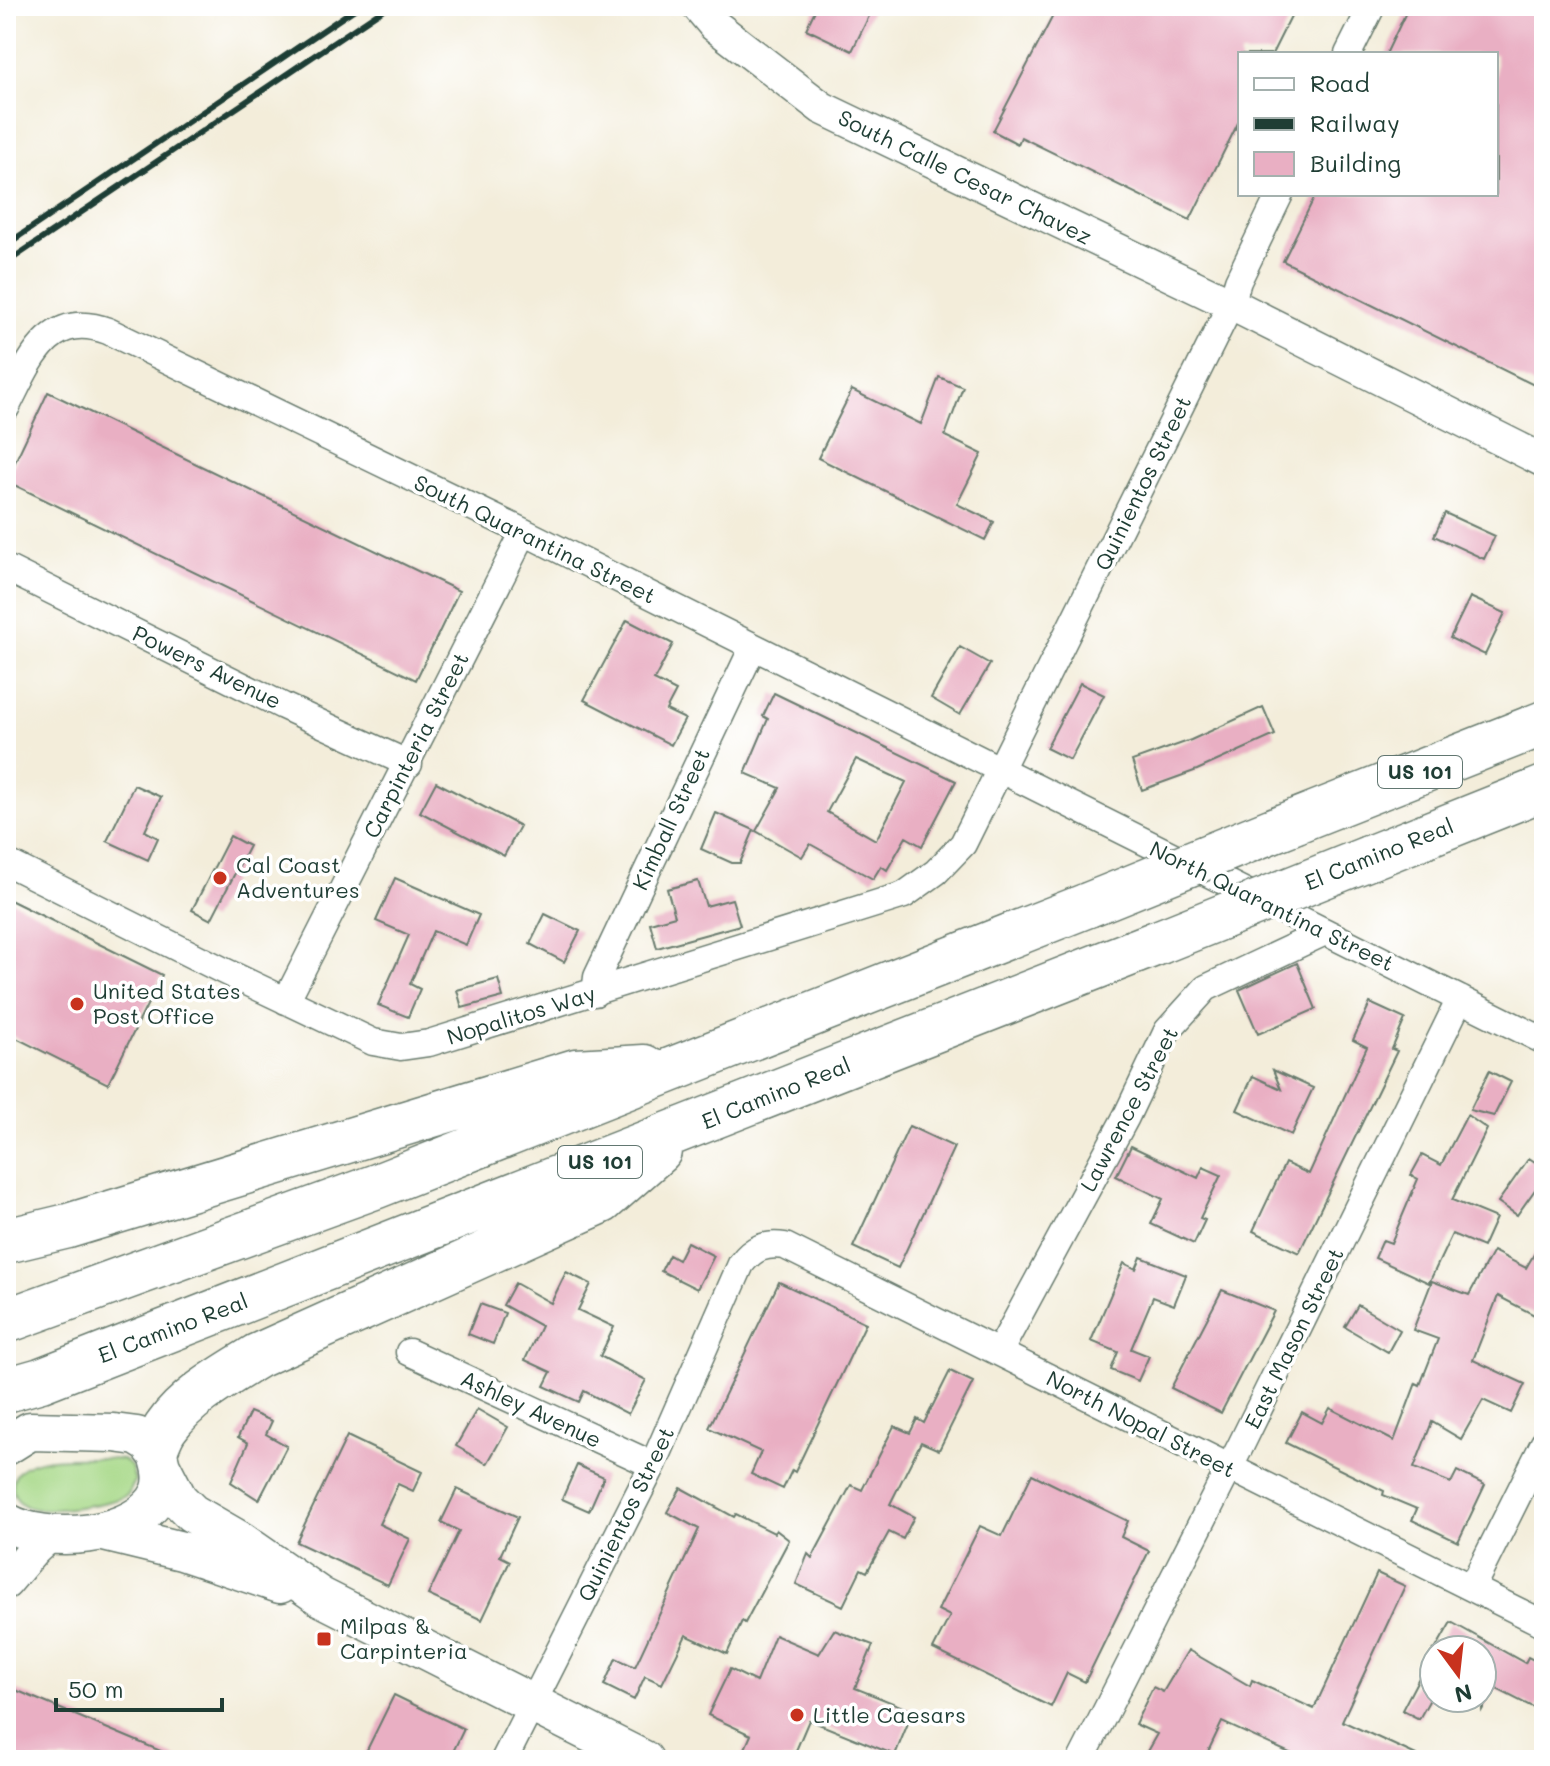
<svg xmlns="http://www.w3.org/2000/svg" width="1550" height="1766" font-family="Mali,sans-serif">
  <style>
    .green { fill: #a6d886; stroke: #628a5d; stroke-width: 2 }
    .building { fill: #e9afc3; fill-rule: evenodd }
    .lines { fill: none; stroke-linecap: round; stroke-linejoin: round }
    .minor-casing { stroke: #697b6e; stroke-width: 29 }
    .tertiary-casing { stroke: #697b6e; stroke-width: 35 }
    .secondary-casing { stroke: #697b6e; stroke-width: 41 }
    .motorway-casing { stroke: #697b6e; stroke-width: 47 }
    .minor { stroke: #fff; stroke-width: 26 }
    .tertiary { stroke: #fff; stroke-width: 32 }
    .secondary { stroke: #fff; stroke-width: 38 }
    .motorway { stroke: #fff; stroke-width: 44 }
    .rail { stroke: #1f3d34; stroke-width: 6 }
    .motorway-bridge-casing { stroke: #697b6e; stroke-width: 47; stroke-linecap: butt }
    .motorway-bridge { stroke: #fff; stroke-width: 44 }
    .poi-dot { fill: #c8321e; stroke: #fff; stroke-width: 3 }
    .labels { text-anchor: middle; stroke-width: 7; stroke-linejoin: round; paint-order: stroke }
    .shield { fill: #fff; stroke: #627771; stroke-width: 2 }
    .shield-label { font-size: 20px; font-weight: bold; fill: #1f3d34 }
    .street-label { font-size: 22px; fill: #1f3d34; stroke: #fff }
    .poi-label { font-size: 22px; fill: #1f3d34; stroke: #fff; text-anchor: start }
  </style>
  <rect width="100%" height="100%" fill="#fff"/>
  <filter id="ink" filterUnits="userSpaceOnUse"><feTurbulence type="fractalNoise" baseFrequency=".0125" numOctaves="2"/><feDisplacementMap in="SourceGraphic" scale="16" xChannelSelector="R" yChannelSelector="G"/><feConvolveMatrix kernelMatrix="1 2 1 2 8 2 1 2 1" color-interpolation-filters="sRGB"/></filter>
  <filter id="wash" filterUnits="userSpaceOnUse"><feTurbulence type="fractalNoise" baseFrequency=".006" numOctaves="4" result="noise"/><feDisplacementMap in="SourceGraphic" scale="32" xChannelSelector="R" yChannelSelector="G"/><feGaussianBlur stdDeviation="1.8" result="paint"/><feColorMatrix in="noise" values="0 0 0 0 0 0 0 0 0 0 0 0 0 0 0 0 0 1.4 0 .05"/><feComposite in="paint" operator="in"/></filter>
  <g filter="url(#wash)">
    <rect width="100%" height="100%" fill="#f3edda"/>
    <!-- green -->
    <path class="green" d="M98 1458 123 1460 131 1466 135 1481 128 1495C111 1504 42 1515 26 1506 18 1502 13 1495 13 1486 13 1453 76 1458 98 1458Z"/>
    <g id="blocks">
      <!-- building -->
      <path class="building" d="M817 6H874L852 51 806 29Z
        M1058 6H1296L1272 54H1240V119L1190 220 1021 137 1018 144 993 131Z
        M1409 6H1544V390L1283 261 1316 194H1496V54H1386Z
        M939 377 963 387 945 436 982 454 957 504 994 522 985 540 818 458 852 390 921 424Z
        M48 392 459 591 416 680 6 481Z
        M1445 513 1495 536 1484 559 1434 536Z
        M1470 597 1505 613 1485 655 1450 638Z
        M627 620 673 644 654 680 676 691 666 710 685 719 671 745 584 700Z
        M960 647 990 664 960 715 931 698Z
        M1080 683 1104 695 1070 760 1046 748Z
        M774 693 956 781 922 846 906 837 887 870 881 866 873 879 810 844 802 857 756 831 780 788 745 773 768 719 763 716ZM856 759 906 782 876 840 827 812Z
        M1263 707 1275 735 1197 770 1142 790 1132 761 1191 740Z
        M436 782 520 826 504 856 420 812Z
        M134 785 161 797 145 831 158 838 148 860 107 841Z
        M716 813 754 830 740 863H732L701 849Z
        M230 836 249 846 211 920 192 910Z
        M395 878 479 915 466 945 433 931 410 984 420 989 408 1017 378 1005 409 935 376 921Z
        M698 881 706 906 732 899 740 925 657 948 650 923 675 916 667 889Z
        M6 898 162 975 108 1084 6 1033Z
        M545 914 580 931 564 962 530 944Z
        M1297 963 1316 1009 1258 1034 1239 990Z
        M498 979 503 997 462 1008 457 990Z
        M1370 1003 1405 1019 1392 1049 1397 1051 1299 1253 1253 1231 1285 1163 1309 1174 1367 1047 1353 1040Z
        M1273 1070 1313 1088 1291 1135 1237 1110 1253 1076 1281 1089Z
        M1489 1071 1511 1082 1494 1116 1470 1110Z
        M1467 1115 1487 1129 1452 1200 1496 1218 1483 1247 1452 1234 1429 1283 1375 1258 1383 1240 1391 1243 1418 1179 1411 1175 1422 1155 1441 1165Z
        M909 1126 954 1147 898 1268 853 1247Z
        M1131 1146 1198 1178 1203 1167 1221 1175 1200 1218 1205 1220 1194 1244 1151 1224 1163 1199 1116 1176Z
        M1529 1158 1544 1168V1177L1517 1215 1498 1202Z
        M1544 1237V1320L1498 1296 1473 1360 1525 1384 1511 1413 1483 1400 1461 1439 1432 1422 1414 1468 1451 1483 1457 1471 1485 1485 1458 1542 1412 1520 1417 1509 1383 1495 1384 1491 1286 1443 1302 1412 1322 1423 1330 1408 1394 1441 1416 1383 1420 1385 1438 1339 1413 1330 1432 1281 1469 1295 1493 1251 1526 1268Z
        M687 1242 714 1256 697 1289 661 1271 669 1255 678 1260Z
        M1141 1257 1186 1275 1174 1305 1153 1297 1131 1349 1149 1356 1138 1381 1111 1370 1118 1352 1091 1341 1124 1263 1136 1269Z
        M566 1272 591 1284 578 1310 614 1327 600 1356 646 1380 628 1414 584 1391 579 1402 544 1386 551 1372 525 1360 541 1326 503 1305 515 1283 551 1303Z
        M779 1282 866 1323 795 1472 792 1470 783 1489 751 1474 761 1452 709 1428Z
        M1222 1290 1274 1311 1221 1413 1171 1388Z
        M480 1304 505 1313 493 1344 468 1334Z
        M1358 1305 1400 1330 1388 1352 1345 1327Z
        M950 1371 973 1382 939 1450 921 1442 890 1504 914 1517 903 1539 889 1532 867 1572 861 1569 843 1606 796 1584 808 1554 812 1558 851 1485 862 1490 894 1426 910 1433 917 1419 924 1423Z
        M477 1409 508 1427 487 1464 456 1446Z
        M250 1412 272 1421 266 1434 287 1446 259 1500 231 1482 248 1443 238 1437Z
        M347 1436 422 1472 413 1491 398 1484 379 1524 410 1539 388 1585 296 1542Z
        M577 1465 604 1477 589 1511 562 1499Z
        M1032 1474 1128 1521 1121 1537 1149 1551 1085 1682 1067 1673 1051 1707 933 1649 950 1616 938 1610 980 1526 1002 1536Z
        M681 1488 734 1517 736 1514 774 1533 776 1530 789 1540 745 1623 742 1621 727 1654 686 1635 662 1684 645 1676 634 1700 604 1685 616 1658 635 1667 699 1529 667 1512Z
        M457 1489 518 1517 500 1556 510 1561 482 1620 428 1595 459 1531 441 1522Z
        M1377 1573 1405 1586 1342 1721 1427 1760H1305L1222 1722 1204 1760H1142L1157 1734 1135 1724 1153 1687 1163 1692 1188 1650 1250 1686 1252 1680 1314 1709Z
        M1451 1622 1525 1663 1528 1657 1544 1665V1692L1536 1709 1495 1688 1482 1710V1650H1435Z
        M834 1630 873 1645 855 1688 913 1711 895 1755 809 1720 792 1760H740L751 1735 708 1715 730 1669 756 1682 775 1635 819 1654Z
        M1434 1649V1692L1419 1719 1402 1710Z
        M6 1686 182 1760H6Z
        M394 1695 464 1729 449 1760H362Z"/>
    </g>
  </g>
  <g filter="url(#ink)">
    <use href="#blocks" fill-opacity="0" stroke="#697b6e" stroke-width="2"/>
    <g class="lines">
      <!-- minor casing -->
      <g class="minor-casing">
        <path id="minor" d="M1348 54 1372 6
          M6 408C29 364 47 308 108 331L524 532 1544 1041
          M6 568 283 706 409 764
          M6 862 224 971 373 1042 401 1047 429 1043 904 895 936 872 963 844 1231 304 1238 281 1280 194
          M595 993 597 977 753 647
          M286 1001 524 532
          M409 1352 653 1465
          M999 1352 1126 1117 1167 1031 1206 988 1325 932
          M1472 1587 1544 1443
          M504 1760 653 1465 741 1264C753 1248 765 1243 785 1246L1544 1624
          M1081 1760 1241 1445 1460 999"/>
      </g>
      <!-- tertiary casing -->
      <g class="tertiary-casing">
        <path id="tertiary" d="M698 6 714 25 822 108 1231 304 1544 461
          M6 1583 34 1550 52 1533"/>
      </g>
      <!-- secondary casing -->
      <g class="secondary-casing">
        <path id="secondary" d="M6 1446 30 1431 114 1433 137 1436 156 1448C160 1462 166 1477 160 1492 139 1539 45 1545 6 1522
          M161 1466 178 1499 192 1513 242 1542 321 1597 644 1760
          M104 1532 182 1551 280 1584"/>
      </g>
      <!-- motorway casing -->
      <g class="motorway-casing">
        <path id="motorway" d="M1296 821 1544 723
          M1369 858 1544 788
          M6 1241 68 1226 576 1071 644 1067
          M6 1321 377 1186 1088 905
          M6 1390 41 1380 1157 943
          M156 1448C159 1441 162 1432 167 1426 188 1396 227 1375 257 1356L602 1201 659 1151"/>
      </g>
      <!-- minor -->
      <use href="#minor" class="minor"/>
      <!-- tertiary -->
      <use href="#tertiary" class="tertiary"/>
      <!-- secondary -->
      <use href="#secondary" class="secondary"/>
      <!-- motorway -->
      <use href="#motorway" class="motorway"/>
      <!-- rail -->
      <path class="rail" d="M6 245 359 6
        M6 263 388 6"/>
      <!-- motorway-bridge casing -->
      <g class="motorway-bridge-casing">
        <path id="motorway-bridge" d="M1088 905 1296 821
          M1157 943 1369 858"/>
      </g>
      <!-- motorway-bridge -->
      <use href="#motorway-bridge" class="motorway-bridge"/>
    </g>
  </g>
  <!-- markers -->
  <g class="poi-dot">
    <circle cx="220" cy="878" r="8"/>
    <circle cx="77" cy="1004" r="8"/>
    <rect x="316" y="1631" width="16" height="16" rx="4"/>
    <circle cx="797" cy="1715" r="8"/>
  </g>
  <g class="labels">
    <!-- shield labels -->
    <g class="shield">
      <rect x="1378" y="756" width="84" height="32" rx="6"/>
      <rect x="558" y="1146" width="84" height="32" rx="6"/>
    </g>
    <g class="shield-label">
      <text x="1420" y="779">US 101</text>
      <text x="600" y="1169">US 101</text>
    </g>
    <!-- street labels -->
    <g class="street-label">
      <text transform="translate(965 177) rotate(26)" y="8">South Calle Cesar Chavez</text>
      <text transform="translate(1143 483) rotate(-64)" y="8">Quinientos Street</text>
      <text transform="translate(535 539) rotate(26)" y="8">South Quarantina Street</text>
      <text transform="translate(207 667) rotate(26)" y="8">Powers Avenue</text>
      <text transform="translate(416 745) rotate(-63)" y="8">Carpinteria Street</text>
      <text transform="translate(671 819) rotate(-65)" y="8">Kimball Street</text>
      <text transform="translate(1379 854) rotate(-22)" y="8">El Camino Real</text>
      <text transform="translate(1272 906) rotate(26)" y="8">North Quarantina Street</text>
      <text transform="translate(521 1015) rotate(-17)" y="8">Nopalitos Way</text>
      <text transform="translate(776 1093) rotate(-22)" y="8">El Camino Real</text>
      <text transform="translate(1129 1109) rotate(-62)" y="8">Lawrence Street</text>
      <text transform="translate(173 1328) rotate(-21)" y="8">El Camino Real</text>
      <text transform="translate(1294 1338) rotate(-64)" y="8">East Mason Street</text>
      <text transform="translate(531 1409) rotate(25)" y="8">Ashley Avenue</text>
      <text transform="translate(1141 1424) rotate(27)" y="8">North Nopal Street</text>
      <text transform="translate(626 1514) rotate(-64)" y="8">Quinientos Street</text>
    </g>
    <!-- poi labels -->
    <g class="poi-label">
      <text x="236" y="873">Cal Coast<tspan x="236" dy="25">Adventures</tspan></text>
      <text x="93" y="999">United States<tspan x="93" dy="25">Post Office</tspan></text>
      <text x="340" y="1634">Milpas &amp;<tspan x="340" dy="25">Carpinteria</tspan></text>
      <text x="813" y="1723">Little Caesars</text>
    </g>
  </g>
  <!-- margin -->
  <rect width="1550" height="1766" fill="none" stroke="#fff" stroke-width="32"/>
  <!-- legend -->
  <rect x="1238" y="52" width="260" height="144" fill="#ffffff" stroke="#a5b1ae" stroke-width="2"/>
  <rect x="1254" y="78" width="40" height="12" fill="#ffffff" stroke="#a5b1ae" stroke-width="2"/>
  <text x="1310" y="92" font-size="24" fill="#1f3d34">Road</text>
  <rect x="1254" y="118" width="40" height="12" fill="#1f3d34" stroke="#a5b1ae" stroke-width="2"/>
  <text x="1310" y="132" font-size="24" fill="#1f3d34">Railway</text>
  <rect x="1254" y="152" width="40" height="24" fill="#e9afc3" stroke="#a5b1ae" stroke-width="2"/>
  <text x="1310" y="172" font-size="24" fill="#1f3d34">Building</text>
  <!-- north arrow -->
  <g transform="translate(1458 1674) rotate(165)"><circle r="38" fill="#ffffff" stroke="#a5b1ae" stroke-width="2"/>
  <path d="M0-6L14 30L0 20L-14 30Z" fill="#c8321e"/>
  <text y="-12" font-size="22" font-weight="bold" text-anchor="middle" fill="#1f3d34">N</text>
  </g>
  <!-- scale -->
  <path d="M56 1698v12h166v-12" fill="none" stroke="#1f3d34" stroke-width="4"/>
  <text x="68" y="1698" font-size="24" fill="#1f3d34" stroke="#ffffff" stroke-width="6" paint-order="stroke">50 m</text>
</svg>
